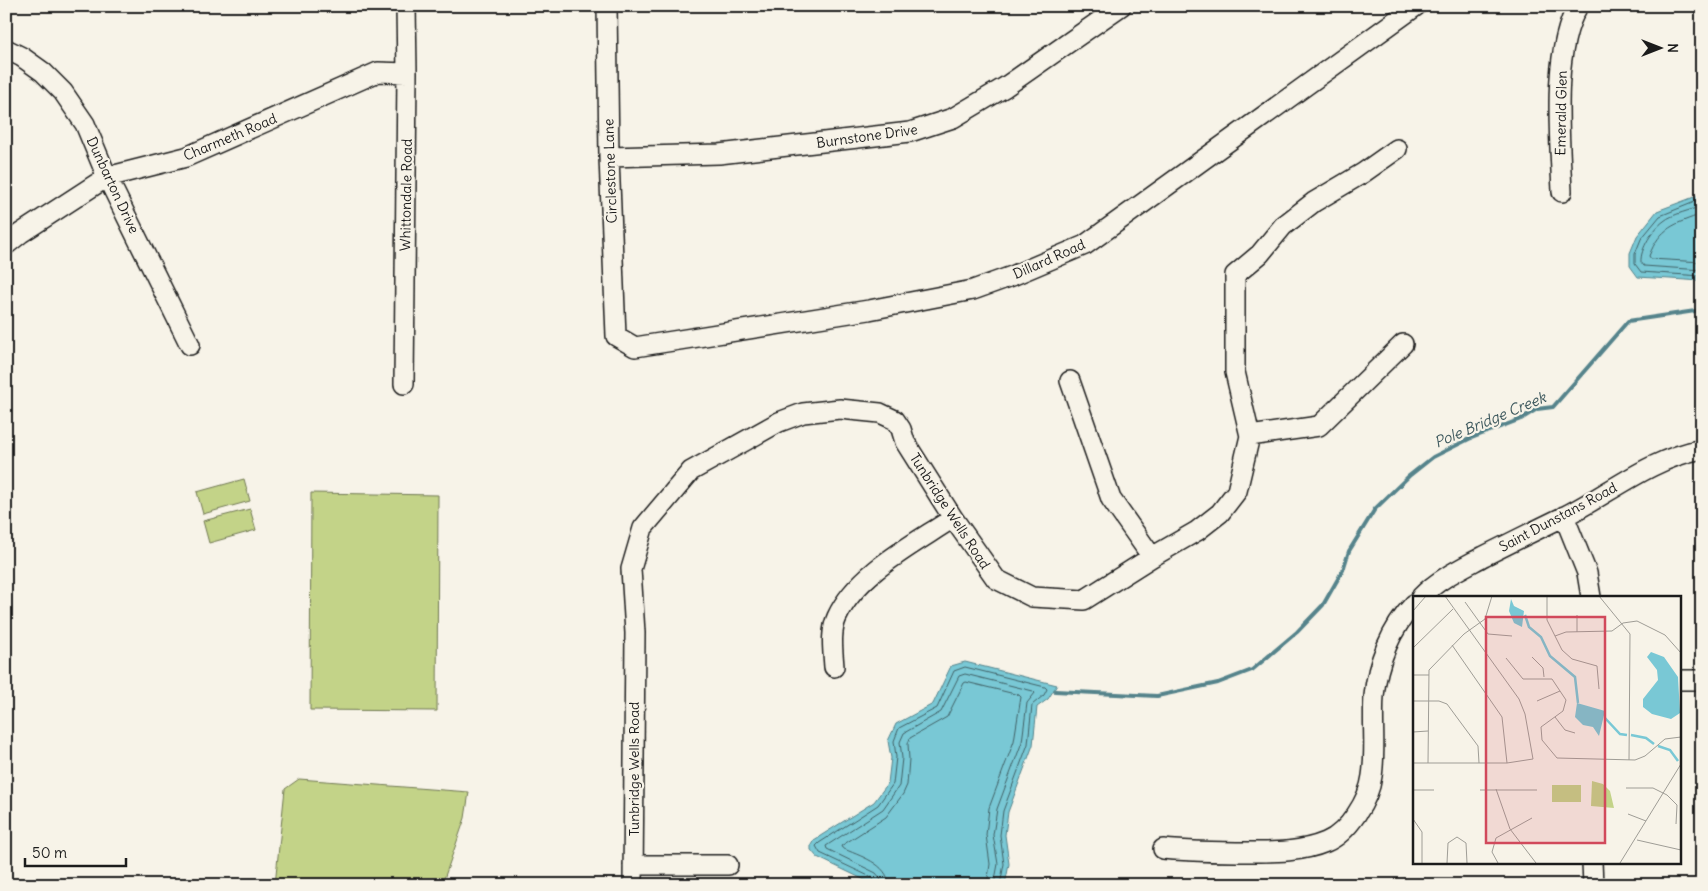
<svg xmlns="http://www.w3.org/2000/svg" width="1708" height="891" font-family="Delius,sans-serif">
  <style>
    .green { fill: #c3d388; stroke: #707852 }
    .water { fill: #79c8d5; stroke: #54838b }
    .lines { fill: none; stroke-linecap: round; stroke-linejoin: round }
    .shore { stroke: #416166; stroke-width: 1 }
    .stream { stroke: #54838b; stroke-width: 4 }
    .minor-casing { stroke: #1c1c1c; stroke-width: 22 }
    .minor { stroke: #f7f3e8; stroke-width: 19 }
    .labels { text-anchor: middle; stroke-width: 4.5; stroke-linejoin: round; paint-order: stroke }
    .street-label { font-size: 14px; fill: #1c1c1c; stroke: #f7f3e8 }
    .water-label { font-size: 15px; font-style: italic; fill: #3d585d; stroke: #f7f3e8 }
    .inset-river { fill: none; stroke: #79c8d5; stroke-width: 2.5 }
    .inset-road { fill: none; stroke: #9f9d96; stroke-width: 1 }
    .view { fill: #d1495b; fill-opacity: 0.15; stroke: #d1495b; stroke-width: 2.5 }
    .inset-edge { fill: none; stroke: #1c1c1c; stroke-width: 2.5 }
  </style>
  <rect width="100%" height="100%" fill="#f7f3e8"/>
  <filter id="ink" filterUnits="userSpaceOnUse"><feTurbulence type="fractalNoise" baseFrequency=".02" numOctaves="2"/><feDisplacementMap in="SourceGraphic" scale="10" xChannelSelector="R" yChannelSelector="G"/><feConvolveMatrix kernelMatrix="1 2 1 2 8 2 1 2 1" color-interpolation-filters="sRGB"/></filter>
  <g filter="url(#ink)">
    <!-- green -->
    <path class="green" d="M244 479 250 501 203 514 197 492Z
      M311 493 438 495 437 711 310 710Z
      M250 509 256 530 209 543 203 521Z
      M299 779 469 792 465 818 444 879 439 885H275L285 789Z"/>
    <!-- water -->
    <path class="water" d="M1702 194V281L1638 277 1630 266V253L1637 236 1657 211Z
      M965 662 1057 685 1048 699 1037 707 1033 745 1008 812 1005 835 1009 864 1005 885H882L871 883 817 857 811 850V845L814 840 874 802 888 783 891 758 888 741 896 724 933 704 951 666Z"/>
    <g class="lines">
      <!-- shore -->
      <path class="shore" d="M1702 199 1660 216 1641 239 1635 254V264L1641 272 1702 276
        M1702 206C1692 210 1672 214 1664 221 1653 229 1640 249 1641 262L1644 266 1702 270
        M1702 214C1675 224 1660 227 1649 256L1651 259 1702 262
        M875 885 873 878 820 853 816 846 819 843 878 805 893 784 896 757 894 741 899 728 937 708 954 671 965 667 1045 687 1047 689 1044 695 1032 705 1028 744 1003 811 1000 835 1004 864 1000 885
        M882 885 880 878 876 873 827 849 826 846 883 809 899 786 902 758 900 742 904 733 941 712 959 676 965 674 1033 691 1035 693 1027 703 1022 742 997 809 993 835 998 864 994 885
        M889 885C888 863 859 856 842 848L841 846 886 817 903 794 907 785 909 759 908 744 910 738 947 717 964 683 966 682 1019 695 1021 697 1014 741 989 808 986 835 990 864 987 885"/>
      <!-- stream -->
      <path class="stream" d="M1055 691 1157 696 1218 683 1252 670 1297 632 1323 605 1343 570 1349 551 1375 509 1409 476 1433 457 1469 439 1521 419 1537 409 1553 407 1628 321 1702 310"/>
      <!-- minor casing -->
      <g class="minor-casing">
        <path id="minor" d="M607 6 609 157 616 336 635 347 869 310 973 290 1012 276 1085 245 1416 6
          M6 49 22 57 43 72 63 92 85 124 107 177 190 345
          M609 157 719 154 910 132 953 118 1005 87 1121 6
          M1562 192C1560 140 1551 51 1578 6
          M6 245 21 233 107 177 186 157 378 72 407 73
          M1070 381 1111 499 1152 557
          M404 384 407 73 406 6
          M1250 436 1319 426 1403 344
          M1564 516 1587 573 1591 597
          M1421 597C1438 579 1462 568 1484 556 1510 543 1536 530 1563 517 1610 494 1647 460 1702 449
          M834 667C833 651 830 632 837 617 857 573 913 545 953 518
          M1679 680H1702
          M1163 849C1192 852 1221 852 1251 852 1276 852 1302 852 1326 842 1348 833 1369 800 1372 776 1376 750 1372 723 1374 696 1377 663 1391 628 1414 604
          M1592 862 1593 885
          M633 865H728
          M633 885 635 633 631 569 643 528 691 471 779 422 803 413 840 409 880 413 895 420 901 429 905 442 953 518 996 579 1032 597 1084 600 1152 557 1197 531 1220 513 1237 491 1250 436 1235 372V275L1260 254 1283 226 1314 202 1363 173 1397 149"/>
      </g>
      <!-- minor -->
      <use href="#minor" class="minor"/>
    </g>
  </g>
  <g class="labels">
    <!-- street labels -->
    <g class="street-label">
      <text transform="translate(1561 113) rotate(-89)" y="5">Emerald Glen</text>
      <text transform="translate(867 136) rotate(-8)" y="5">Burnstone Drive</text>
      <text transform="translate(230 137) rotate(-23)" y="5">Charmeth Road</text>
      <text transform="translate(610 171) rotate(-92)" y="5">Circlestone Lane</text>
      <text transform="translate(113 185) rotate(65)" y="5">Dunbarton Drive</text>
      <text transform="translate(406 195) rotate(-89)" y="5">Whittondale Road</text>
      <text transform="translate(1049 259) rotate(-24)" y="5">Dillard Road</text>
      <text transform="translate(950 511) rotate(57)" y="5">Tunbridge Wells Road</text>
      <text transform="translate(1558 517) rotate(-28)" y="5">Saint Dunstans Road</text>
      <text transform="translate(634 769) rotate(-90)" y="5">Tunbridge Wells Road</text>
    </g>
    <!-- water labels -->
    <g class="water-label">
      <text transform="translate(1490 420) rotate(-23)" y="5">Pole Bridge Creek</text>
    </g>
  </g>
  <!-- overview -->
  <g transform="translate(1413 596)">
    <rect width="268" height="268" fill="#f7f3e8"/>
    <path d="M179 185 190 188 197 195 201 212 178 210ZM139 189H168V206H139Z" fill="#c3d388"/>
    <path d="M98 3 101 10 111 15 109 31 101 27 96 15ZM238 56 251 61 265 81 267 117 258 123 239 118 230 111V103L245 84 244 74 234 61ZM164 107 192 115 186 140 180 131 170 129 162 121Z" fill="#79c8d5"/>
    <path class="inset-river" d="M112 19 116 31 128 41 137 60 162 81 165 107M192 122 207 138 214 139M218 139 233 142 241 148M245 150 257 154 265 165"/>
    <path class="inset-road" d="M134 0V24L149 54 159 63 184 70 186 93M186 0 217 38 216 164M52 6 75 38 99 40M0 15 13 0M164 36V19M142 40 153 36 199 35 210 27 224 25 252 39 268 57M39 49 89 121 94 167M0 52 40 13M119 61 130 72 131 81M93 62 110 83H139L153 104 150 115 128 131 129 144 144 162 222 164 232 160 252 143 268 141M0 79H16M0 105H26L34 108 65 150 66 167M124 105 147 95M142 121 152 134 162 137M0 136 15 135M0 167H94L120 163 112 118 106 103 32 0M15 167 16 74 51 38 72 23 79 0M213 192H240L254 199 264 209 263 228M83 193 97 233 123 267M0 194H21M67 194H124M215 218 233 225M0 223 9 236V267M224 244 268 254M34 267 35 247 44 241 53 247 54 267M85 267 79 256 83 242 119 222M207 267 268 168"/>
    <path class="view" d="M73 21H192V247H73Z"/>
    <rect width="268" height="268" class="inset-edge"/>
  </g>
  <!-- margin -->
  <rect width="1708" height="891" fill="none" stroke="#f7f3e8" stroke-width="25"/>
  <rect x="12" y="12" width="1683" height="866" fill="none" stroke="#1c1c1c" stroke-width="2" filter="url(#ink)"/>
  <!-- north arrow -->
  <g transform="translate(1660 48) rotate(90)" stroke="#f7f3e8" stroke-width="4" paint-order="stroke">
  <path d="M0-4L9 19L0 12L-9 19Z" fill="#1c1c1c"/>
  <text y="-8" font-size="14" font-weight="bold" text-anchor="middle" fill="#1c1c1c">N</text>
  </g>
  <!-- scale -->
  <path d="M25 858v8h101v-8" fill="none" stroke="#1c1c1c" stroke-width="2.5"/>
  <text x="32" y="858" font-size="15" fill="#1c1c1c" stroke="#f7f3e8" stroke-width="4" paint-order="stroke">50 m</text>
</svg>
